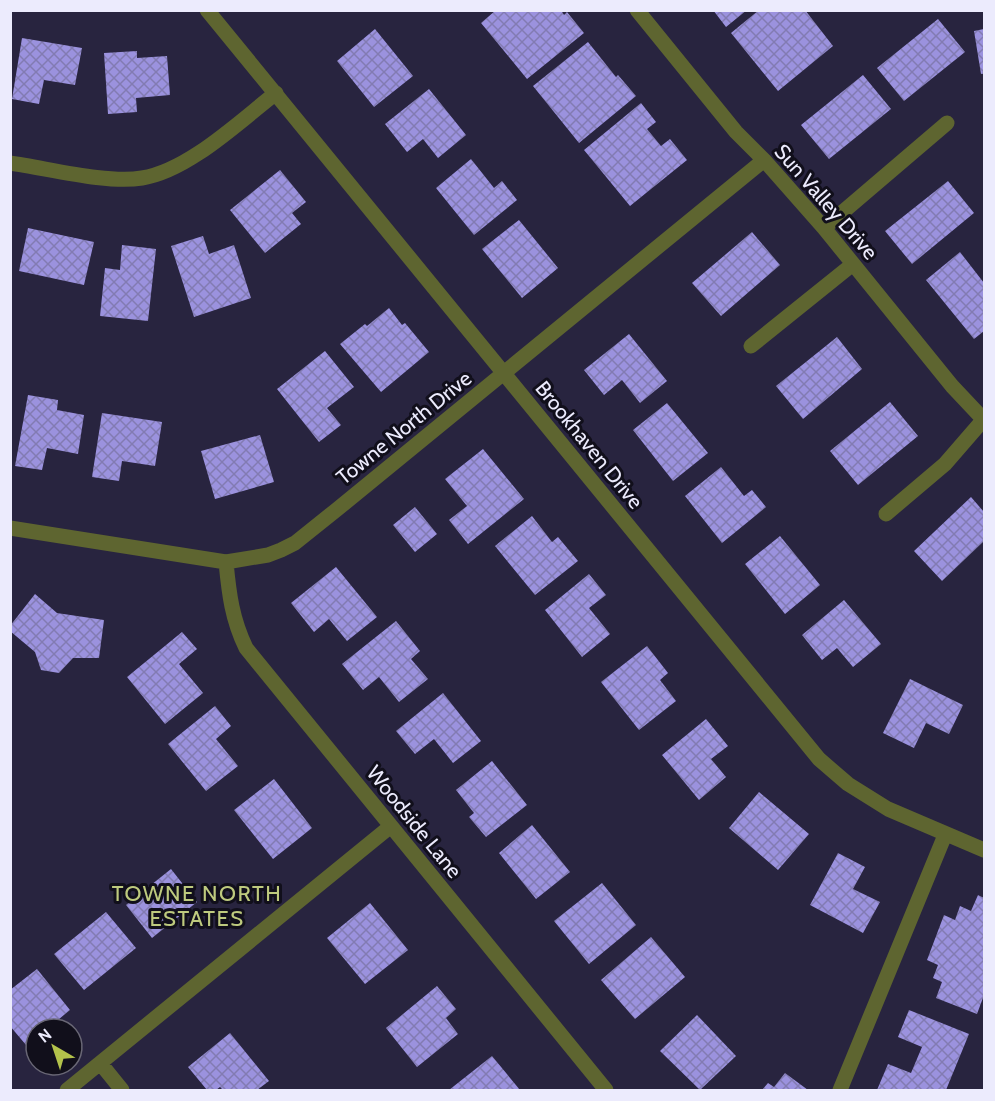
<svg xmlns="http://www.w3.org/2000/svg" width="995" height="1101" font-family="Cabin,sans-serif">
  <style>
    .building { fill: url(#building-cross-hatch) }
    .lines { fill: none; stroke-linecap: round; stroke-linejoin: round }
    .minor { stroke: #5e6530; stroke-width: 15 }
    .labels { text-anchor: middle; stroke-width: 6; stroke-linejoin: round; paint-order: stroke }
    .street-label { font-size: 21px; fill: #ecebfd; stroke: #110f1b }
    .neighbourhood-label { font-size: 22px; letter-spacing: 1.5px; fill: #beca7e; stroke: #110f1b }
  </style>
  <defs>
    <pattern id="building-cross-hatch" width="8" height="8" patternUnits="userSpaceOnUse" patternTransform="scale(1.5)"><rect width="8" height="8" fill="#9b92de"/><path d="M0 0l8 8M0 8l8-8" fill="none" stroke="#827bb2"/></pattern>
  </defs>
  <rect width="100%" height="100%" fill="#28243f"/>
  <!-- building -->
  <path class="building" d="M496 10H561L564 15 567 12 584 33 527 79 481 23Z
    M713 10H747L726 27Z
    M759 10H805L833 46 778 91 731 33Z
    M938 19 965 52 904 101 877 68Z
    M375 29 413 76 374 107 337 61Z
    M984 29V74H981L974 31Z
    M22 38 82 48 75 85 44 80 39 104 12 99Z
    M588 42 616 77 618 75 636 96 579 143 533 86Z
    M137 51V58L167 56 170 95 136 98 137 112 108 114 104 53Z
    M863 75 891 109 829 159 801 125Z
    M429 89 466 135 438 158 423 139 407 152 385 124Z
    M641 103 656 122 647 129 661 146 670 139 687 160 630 206 584 150Z
    M471 159 494 188 502 181 517 200 474 235 436 188Z
    M280 170 306 202 292 213 301 224 265 253 230 210Z
    M948 181 974 213 912 264 885 231Z
    M519 220 558 268 522 298 482 249Z
    M28 228 94 242 84 285 19 271Z
    M752 232 780 265 721 316 692 283Z
    M203 236 209 254 234 245 251 298 194 317 171 246Z
    M122 245 156 249 148 321 100 316 105 268 120 270Z
    M960 252 984 283V331L974 339 926 280Z
    M389 308 402 325 405 323 429 352 381 392 340 344 365 324 367 326Z
    M629 334 667 381 640 403 622 380 604 395 584 370Z
    M837 337 862 369 803 419 776 386Z
    M325 351 354 387 327 408 341 425 319 442 277 389Z
    M28 395 58 400 57 410 84 415 78 454 47 448 42 470 15 466Z
    M890 402 918 436 858 485 830 451Z
    M667 403 708 453 673 481 633 430Z
    M102 413 162 422 155 466 122 461 119 481 92 477Z
    M260 435 274 482 215 499 201 451Z
    M483 449 524 499 468 544 449 520 467 506 445 479Z
    M721 467 744 496 752 490 766 507 722 543 685 496Z
    M971 497 984 512V541L942 581 914 551Z
    M415 507 437 534 415 552 393 525Z
    M532 516 552 542 558 537 578 561 535 595 495 546Z
    M780 536 820 585 785 614 745 564Z
    M336 567 377 617 347 641 329 619 314 632 291 603Z
    M589 574 606 595 589 608 610 634 582 657 545 610Z
    M35 594 57 613 104 620 99 658H73L59 673 41 670 35 652 10 631V626Z
    M844 600 881 644 853 667 837 648 822 660 802 635Z
    M396 621 420 651 411 659 428 679 399 702 379 677 363 690 342 664Z
    M182 632 197 649 179 664 203 693 165 724 127 677Z
    M647 646 668 673 660 680 676 701 639 730 601 682Z
    M910 679 963 705 949 734 926 723 914 748 883 733Z
    M443 693 481 741 453 763 434 739 415 754 396 731Z
    M215 706 231 726 216 739 238 766 206 791 168 744Z
    M706 719 728 746 711 759 726 777 699 800 662 755Z
    M492 761 527 805 486 837 469 817 474 813 456 790Z
    M274 779 312 828 273 859 234 810Z
    M759 792 809 834 778 870 729 828Z
    M532 825 570 872 536 899 499 853Z
    M838 853 865 867 853 889 880 902 863 933 810 905Z
    M171 869 197 902 152 938 126 905Z
    M602 883 636 925 589 964 554 921Z
    M978 895 984 898V995L977 1014 936 998 942 982 933 978 938 965 927 960 944 915 955 920 960 906 971 911Z
    M370 903 408 950 365 984 327 938Z
    M106 912 136 948 84 990 54 954Z
    M651 937 685 977 635 1019 601 980Z
    M37 969 70 1010 47 1029H36V1038L26 1045 10 1026V990Z
    M437 986 456 1009 446 1018 458 1034 417 1067 386 1028Z
    M909 1010 969 1034 946 1090H877L888 1064 911 1073 922 1047 898 1037Z
    M697 1015 736 1056 700 1090 660 1051Z
    M230 1033 269 1081 257 1090H223L220 1087 216 1090H207L188 1067Z
    M492 1056 520 1090H449Z
    M785 1073 808 1090H762L768 1083 774 1087Z"/>
  <g class="lines">
    <!-- minor -->
    <path class="minor" d="M207 10 819 759 848 784 888 809 984 850
      M637 10 736 132 764 160 824 228 952 386 984 420
      M10 163C47 168 107 184 142 178 188 171 240 121 276 93
      M824 228 947 123
      M751 346 853 264
      M886 514 945 464 984 419
      M10 528 226 562 268 555 281 550 295 543 335 511 764 160
      M226 562C229 594 232 619 246 648L606 1090
      M101 1064 122 1090
      M67 1090 391 826
      M840 1090 945 835"/>
  </g>
  <g class="labels">
    <!-- street labels -->
    <g class="street-label">
      <text transform="translate(826 202) rotate(49)" y="7">Sun Valley Drive</text>
      <text transform="translate(404 428) rotate(-39)" y="7">Towne North Drive</text>
      <text transform="translate(589 445) rotate(51)" y="7">Brookhaven Drive</text>
      <text transform="translate(414 822) rotate(51)" y="7">Woodside Lane</text>
    </g>
    <!-- neighbourhood labels -->
    <g class="neighbourhood-label">
      <text x="197" y="901">TOWNE NORTH<tspan x="197" dy="25">ESTATES</tspan></text>
    </g>
  </g>
  <!-- border -->
  <rect width="995" height="1101" fill="none" stroke="#ecebfd" stroke-width="24"/>
  <!-- north arrow -->
  <g transform="translate(54 1047) rotate(321)"><circle r="28" fill="#110f1b" stroke="#696775" stroke-width="1.5"/>
  <path d="M0-4.5L10 22L0 15L-10 22Z" fill="#b3c24b"/>
  <text y="-9" font-size="16" font-weight="bold" text-anchor="middle" fill="#ecebfd">N</text>
  </g>
</svg>
